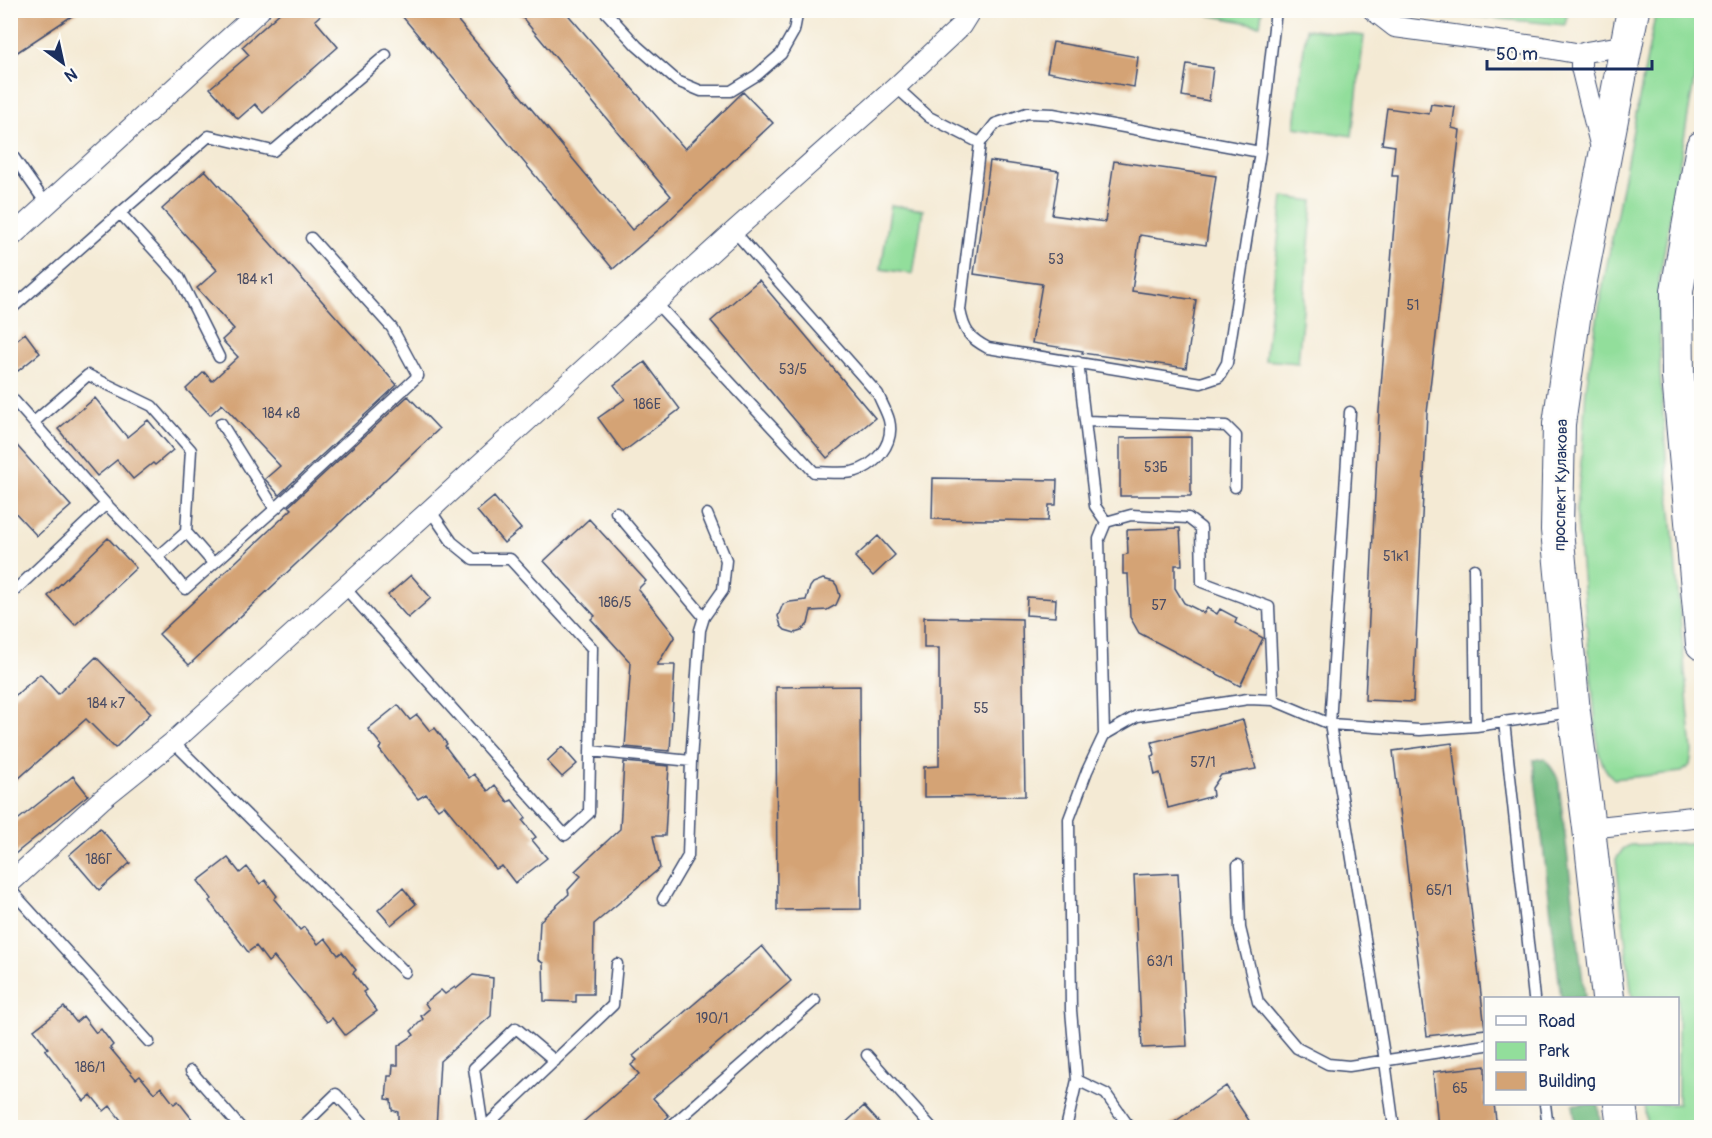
<svg xmlns="http://www.w3.org/2000/svg" width="1712" height="1138" font-family="Pangolin,sans-serif">
  <style>
    .green { fill: #92de9b; stroke: #56867c; stroke-width: 1.5 }
    .forest { fill: #75bd83; stroke: #487670; stroke-width: 1.5 }
    .building { fill: #d4a374 }
    .lines { fill: none; stroke-linecap: round; stroke-linejoin: round }
    .service-casing { stroke: #3c4b70; stroke-width: 13 }
    .minor-casing { stroke: #3c4b70; stroke-width: 22 }
    .primary-casing { stroke: #3c4b70; stroke-width: 34 }
    .service { stroke: #fff; stroke-width: 10 }
    .minor { stroke: #fff; stroke-width: 20 }
    .primary { stroke: #fff; stroke-width: 32 }
    .labels { text-anchor: middle; stroke-width: 4.5; stroke-linejoin: round; paint-order: stroke }
    .number-label { font-size: 14px; fill: #494c64 }
    .street-label { font-size: 16px; fill: #1b2f5e; stroke: #fdfcf7 }
  </style>
  <rect width="100%" height="100%" fill="#fdfcf7"/>
  <filter id="ink" filterUnits="userSpaceOnUse"><feTurbulence type="fractalNoise" baseFrequency=".0167" numOctaves="2"/><feDisplacementMap in="SourceGraphic" scale="12" xChannelSelector="R" yChannelSelector="G"/><feConvolveMatrix kernelMatrix="1 2 1 2 8 2 1 2 1" color-interpolation-filters="sRGB"/></filter>
  <filter id="wash" filterUnits="userSpaceOnUse"><feTurbulence type="fractalNoise" baseFrequency=".008" numOctaves="4" result="noise"/><feDisplacementMap in="SourceGraphic" scale="24" xChannelSelector="R" yChannelSelector="G"/><feGaussianBlur stdDeviation="1.35" result="paint"/><feColorMatrix in="noise" values="0 0 0 0 0 0 0 0 0 0 0 0 0 0 0 0 0 1.4 0 .05"/><feComposite in="paint" operator="in"/></filter>
  <g filter="url(#wash)">
    <rect width="100%" height="100%" fill="#f4ead4"/>
    <!-- green -->
    <path class="green" d="M1187 11 1262 10V11L1260 25Z
      M1415 11 1568 10V11L1565 25Z
      M1656 11H1701V41L1659 281 1660 372 1666 455 1692 752 1690 765 1682 772 1614 779C1604 771 1602 762 1598 750L1576 510 1582 453 1586 388 1602 290Z
      M1306 29 1364 36 1352 136 1295 127Z
      M1283 197 1313 201 1298 363 1265 360Z
      M891 205 923 210 913 274 881 269Z
      M1693 843 1702 847 1701 1127H1647L1644 1104H1678V998H1632L1616 859 1623 849 1630 845Z"/>
    <!-- forest -->
    <path class="forest" d="M1545 758 1558 778 1585 998H1561L1533 760Z
      M1573 1104H1598L1601 1127H1576Z"/>
    <g id="blocks">
      <!-- building -->
      <path class="building" d="M10 10H81L10 57Z
        M283 10H326L315 20 338 47 263 113 255 104 238 119 210 88 249 55 242 47Z
        M397 10H449L632 230 671 196 516 10H564L685 149 743 92 773 123 664 225 613 269Z
        M1053 42 1138 57 1134 87 1047 72Z
        M1187 64 1213 68 1209 101 1182 96Z
        M1431 104 1455 107 1452 128 1460 130 1427 413 1413 702 1365 700 1379 411 1398 176H1392L1395 146 1382 144 1387 108 1429 114Z
        M990 161 1059 171 1052 215 1105 222 1114 161 1216 176 1206 245 1140 235 1132 291 1196 300 1186 368 1082 353 1083 351 1032 343 1042 284 974 274Z
        M205 170 397 385 279 495 265 479 280 466 222 404 210 415 186 389 204 372 212 381 238 357 222 340 234 329 197 288 217 270 162 209Z
        M759 280 875 418 827 458 711 321Z
        M25 333 40 353 18 371 10 362V345Z
        M645 362 680 409 623 452 598 418 625 399 614 385Z
        M408 396 439 429 189 665 159 634 292 509 289 506Z
        M95 398 127 437 148 420 173 450 155 465 153 463 133 479 117 460 97 476 58 429Z
        M1191 437V496H1120V438Z
        M10 438 71 506 37 536 10 507Z
        M933 478 1057 480 1056 505H1049L1048 521 932 519Z
        M494 497 521 529 504 543 477 511Z
        M589 519 646 581 638 589 675 636 657 665H675L670 751 625 747 631 663 591 619 595 616 544 561Z
        M1180 528 1182 565H1175V588L1184 603 1204 613 1207 608 1217 614 1220 609 1237 618 1235 623 1263 638 1240 686 1139 633 1130 617 1128 574H1123V555L1128 554 1127 530Z
        M878 536 895 555 873 576 855 557Z
        M108 538 136 568 75 625 48 596Z
        M411 575 431 598 408 618 388 595Z
        M823 579 834 582 837 586 840 596 836 605 827 610 811 611 808 624 801 631 795 633 785 630 781 626 778 616 783 604 790 602 806 600 810 587 813 583Z
        M1027 597 1056 599 1055 617 1026 615Z
        M924 617 1022 619 1025 796 924 797V767L939 766V648H924Z
        M96 657 151 713 115 748 86 719 10 786V700L40 674 58 694Z
        M860 686 861 909 777 910 776 687Z
        M398 705 410 720 417 715 430 731 435 728 447 744 445 746 469 778 474 774 488 791 495 785 508 802 512 800 526 818 523 821 536 837 532 840 547 858 515 883 502 866 496 869 444 805 438 809 426 794 418 799 379 749 382 746 368 729Z
        M1243 720 1256 769 1221 775 1212 788 1213 796 1168 808 1160 773 1155 775 1151 756 1155 755 1152 742Z
        M1452 743 1485 1029 1427 1036 1393 751Z
        M562 747 577 764 562 777 547 761Z
        M624 762 669 766 665 836H653L660 868 594 924 593 994H576V1002L544 1001 543 963 538 960 540 921 569 894 568 890 581 876 575 871 620 829Z
        M73 776 88 795 10 858V826Z
        M100 828 130 863 99 890 69 855Z
        M228 858 240 873 247 867 260 884 265 880 277 896 274 899 300 930 304 927 318 944 325 938 338 955 342 952 356 970 353 973 366 990 363 992 377 1011 345 1035 332 1018 327 1022 274 957 268 962 256 946 248 952 209 901 212 899 198 881Z
        M1178 873 1187 1046 1142 1048 1134 875Z
        M403 888 416 904 391 925 378 910Z
        M762 946 791 981 653 1098 669 1116 656 1128H576L639 1074 631 1065 637 1060 633 1056Z
        M473 975 493 978 491 1016 440 1061 436 1128H398V1112L392 1110 391 1100 386 1099 388 1076H392L393 1065H398V1046L414 1035 411 1031 423 1019 421 1016 429 1009 425 1003 441 990 445 994 455 987 456 989Z
        M64 1007 76 1022 83 1016 96 1033 101 1029 113 1045 110 1048 136 1079 140 1076 154 1093 161 1087 174 1104 178 1101 192 1119 182 1128H127L110 1106 104 1111 91 1095 84 1101 45 1050 48 1048 34 1030Z
        M1485 1066V1104H1494L1497 1128H1438L1433 1072Z
        M1226 1086 1254 1128H1166Z
        M864 1106 884 1128H840Z"/>
    </g>
  </g>
  <g filter="url(#ink)">
    <use href="#blocks" fill-opacity="0" stroke="#3c4b70" stroke-width="1.5"/>
    <g class="lines">
      <!-- service casing -->
      <g class="service-casing">
        <path id="service" d="M604 10 637 46 677 81 701 91H731L757 75 781 54 794 31 798 10
          M896 87 929 117 980 143
          M10 152 47 205
          M1260 152 1053 114 1027 113 995 124 980 143 960 310C964 331 969 338 988 348L1201 383 1219 377 1227 363 1260 152 1276 10
          M120 213 179 277 219 357
          M656 303 814 472C826 472 840 474 852 472 875 467 895 444 889 420 887 412 881 402 878 394L734 231
          M10 310 120 213 209 136 273 151 386 55
          M1078 362 1095 506 1106 522
          M10 396 106 504 10 595
          M1350 412 1330 724 1385 1061 1394 1128
          M1086 421 1226 426 1236 436 1235 487
          M34 422 88 375 152 406 191 450 186 532 213 563
          M221 423 275 509
          M106 504 158 557 185 589 275 509 418 376 392 328 311 238
          M616 512 704 617 700 630 691 761 688 856 663 899
          M158 557 186 532
          M1474 569 1476 726
          M345 588 565 835 589 813 592 648 510 559H473L452 542 430 510
          M704 617 723 590 726 560 707 514
          M1504 721 1534 998
          M1104 735 1099 539 1106 522 1131 515 1188 518 1201 528 1202 582 1269 607 1273 700
          M173 742 405 972
          M590 751 691 761
          M1238 865 1240 928 1258 1002 1297 1048 1328 1064 1349 1066 1486 1045
          M10 889 149 1042
          M867 1055 932 1128
          M191 1071 241 1128
          M1077 1080 1106 1094 1130 1128
          M1545 1104 1548 1128
          M301 1128 336 1094 368 1128
          M483 1128 474 1068 516 1028 555 1061
          M484 1128 613 1005 617 964
          M669 1128 815 1000
          M1065 1128 1067 1124 1077 1080 1071 1010 1069 819 1087 771 1104 735 1137 716 1248 699 1273 700 1330 724 1420 730 1476 726 1571 712"/>
      </g>
      <!-- minor casing -->
      <g class="minor-casing">
        <path id="minor" d="M1373 10 1395 27 1542 47 1581 54 1586 52 1627 45
          M1581 54V67L1601 148
          M10 238 260 10
          M1589 828 1702 816
          M10 883 101 800 173 742 430 510 734 231 896 87 961 26 971 10"/>
      </g>
      <!-- primary casing -->
      <g class="primary-casing">
        <path id="primary" d="M1702 147 1677 291 1678 377 1702 644
          M1608 998 1589 828 1574 712 1557 530 1559 424 1575 312 1633 10
          M1620 1104 1623 1128"/>
      </g>
      <!-- service -->
      <use href="#service" class="service"/>
      <!-- minor -->
      <use href="#minor" class="minor"/>
      <!-- primary -->
      <use href="#primary" class="primary"/>
    </g>
  </g>
  <g class="labels">
    <!-- number labels -->
    <g class="number-label">
      <text x="1056" y="264">53</text>
      <text x="255" y="284">184 к1</text>
      <text x="1413" y="310">51</text>
      <text x="793" y="374">53/5</text>
      <text x="647" y="409">186Е</text>
      <text x="281" y="418">184 к8</text>
      <text x="1156" y="472">53Б</text>
      <text x="1396" y="561">51к1</text>
      <text x="615" y="607">186/5</text>
      <text x="1159" y="610">57</text>
      <text x="106" y="708">184 к7</text>
      <text x="981" y="713">55</text>
      <text x="1203" y="767">57/1</text>
      <text x="99" y="864">186Г</text>
      <text x="1439" y="895">65/1</text>
      <text x="1160" y="966">63/1</text>
      <text x="712" y="1023">190/1</text>
      <text x="90" y="1072">186/1</text>
      <text x="1460" y="1093">65</text>
    </g>
    <!-- street labels -->
    <g class="street-label">
      <text transform="translate(1560 485) rotate(-89)" y="6">проспект Кулакова</text>
    </g>
  </g>
  <!-- margin -->
  <rect width="1712" height="1138" fill="none" stroke="#fdfcf7" stroke-width="36"/>
  <!-- legend -->
  <rect x="1484" y="997" width="195" height="108" fill="#fdfcf7" stroke="#a3aaba" stroke-width="1.5"/>
  <rect x="1496" y="1016" width="30" height="9" fill="#ffffff" stroke="#a3aaba" stroke-width="1.5"/>
  <text x="1538" y="1027" font-size="18" fill="#1b2f5e">Road</text>
  <rect x="1496" y="1042" width="30" height="18" fill="#92de9b" stroke="#a3aaba" stroke-width="1.5"/>
  <text x="1538" y="1057" font-size="18" fill="#1b2f5e">Park</text>
  <rect x="1496" y="1072" width="30" height="18" fill="#d4a374" stroke="#a3aaba" stroke-width="1.5"/>
  <text x="1538" y="1087" font-size="18" fill="#1b2f5e">Building</text>
  <!-- north arrow -->
  <g transform="translate(63 63) rotate(147)" stroke="#fdfcf7" stroke-width="4.5" paint-order="stroke">
  <path d="M0-4.5L10 22L0 15L-10 22Z" fill="#1b2f5e"/>
  <text y="-9" font-size="16" font-weight="bold" text-anchor="middle" fill="#1b2f5e">N</text>
  </g>
  <!-- scale -->
  <path d="M1487 60v9h165v-9" fill="none" stroke="#1b2f5e" stroke-width="3"/>
  <text x="1496" y="60" font-size="18" fill="#1b2f5e" stroke="#fdfcf7" stroke-width="4.5" paint-order="stroke">50 m</text>
</svg>
